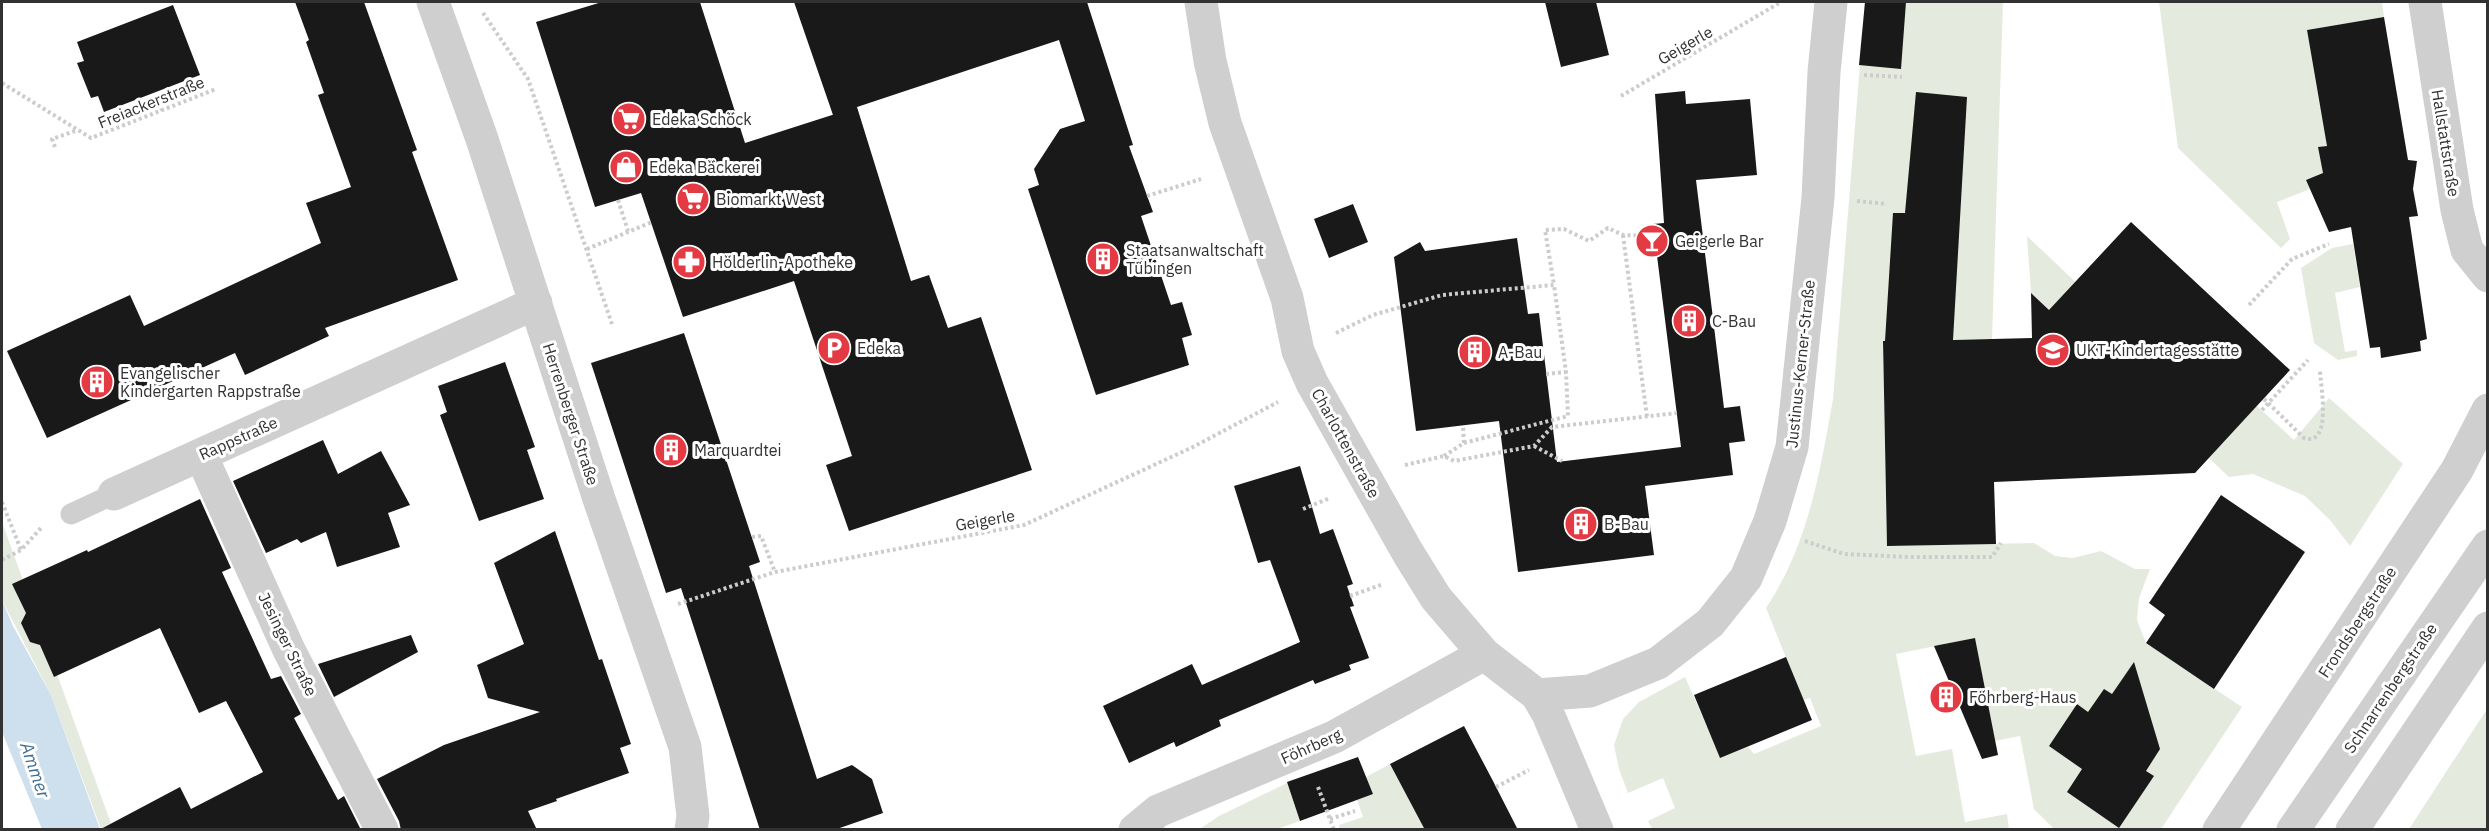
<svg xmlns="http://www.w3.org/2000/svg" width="2489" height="831" font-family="'IBM Plex Sans',sans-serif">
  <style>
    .green { fill: #e4ebde }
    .water { fill: #cee0ed }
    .building { fill: #191919 }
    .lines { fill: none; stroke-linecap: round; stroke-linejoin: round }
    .path { stroke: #ccc; stroke-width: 4; stroke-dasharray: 3 3; stroke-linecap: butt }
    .service { stroke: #cfcfcf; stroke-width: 21 }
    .minor { stroke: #cfcfcf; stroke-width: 33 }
    .tertiary { stroke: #cfcfcf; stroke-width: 33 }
    .labels { text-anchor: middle; stroke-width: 6; stroke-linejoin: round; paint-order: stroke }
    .street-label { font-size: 16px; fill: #323232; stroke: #fff }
    .poi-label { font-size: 16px; fill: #323232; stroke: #fff; text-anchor: start }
    .water-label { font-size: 18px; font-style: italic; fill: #407194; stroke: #fff }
  </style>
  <rect width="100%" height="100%" fill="#fff"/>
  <!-- green -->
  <path class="green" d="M1865 2H2003L1992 339 1883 341 1887 546 2034 543 2055 556 2073 558 2101 551 2135 569H2150L2139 598 2137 620 2146 643 2242 707 2161 829H2054L2034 809 2020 736 1995 741 1975 638 1896 654 1916 756 1952 749 1965 822 2007 814 2009 829H1652L1648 821 1675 808 1663 778 1628 793 1619 769 1614 745 1623 719 1639 702 1685 677 1707 727 1714 725 1727 755 1748 747 1754 754 1821 726 1810 698 1803 700 1766 608C1808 545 1820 472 1833 399Z
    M2159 2H2382L2384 17 2307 30 2320 107 2397 93 2403 132 2319 147 2323 173 2306 180 2310 189 2277 202 2290 239 2281 248 2178 148Z
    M2027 236 2233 431 2257 406 2294 440 2329 398 2403 464 2350 546 2330 520 2305 496 2253 474 2229 477 2031 293Z
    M2353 244 2360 287 2335 293 2345 352 2357 350V356L2338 360 2314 343 2301 268 2332 248Z
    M2 522 113 829H101L51 695 2 600Z
    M2487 709V829H2409Z
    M1390 764 1425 829 1340 830 1339 825 1363 817 1357 800 1372 794 1366 777Z
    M1287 783 1300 821 1277 829 1198 830 1219 816Z"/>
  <!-- water -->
  <path class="water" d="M2 600 13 626 51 695 100 829H42L2 732Z"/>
  <!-- building -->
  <path class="building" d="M295 2H364L417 150 412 152 458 280 325 328 329 336 245 375 235 353 47 438 7 351 130 295 144 326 321 243 306 203 351 187 318 95 324 93 306 42 309 40Z
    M602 2H700L745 143 857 107 911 281 929 275 948 328 981 317 1032 470 849 531 826 465 852 456 794 281 683 317 641 193 595 207 536 22Z
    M794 2H1087L1133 145 1129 146 1153 212 1141 216 1171 305 1182 302 1192 335 1182 338 1189 365 1096 395 1028 189 1039 185 1034 169 1060 129 1085 121 1059 40 833 115Z
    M1545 2H1596L1609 55 1561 67Z
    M1865 2H1906L1901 69 1859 65Z
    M173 5 200 75 104 112 98 96 91 98 77 63 84 61 77 42Z
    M2384 17 2408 160 2417 161 2413 189 2418 216 2409 217 2427 339 2420 341 2421 351 2381 358 2380 347 2370 348 2351 227 2329 232 2306 180 2323 173 2318 147 2327 146 2307 30Z
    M1685 91 1686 104 1750 99 1757 175 1696 180 1724 408 1740 406 1745 441 1729 443 1733 475 1645 486 1654 555 1518 572 1499 421 1416 431 1394 257 1420 242 1425 251 1517 238 1528 314 1539 313 1557 462 1681 447 1653 224 1664 223 1655 94Z
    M1916 92 1967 97 1953 340 2032 338 2031 293 2049 310 2131 222 2290 370 2195 473 1994 482 1996 544 1887 546 1883 341H1885L1893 213H1905Z
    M1353 204 1368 242 1329 258 1314 219Z
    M684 333 760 562 749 566 817 779 852 765 872 779 883 813 834 830H760L681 588 666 593 591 363Z
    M505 362 535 447 527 450 544 499 479 521 440 415 447 412 438 386Z
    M323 440 338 474 381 451 410 505 388 513 400 547 337 567 326 532 301 543 297 539 266 553 233 481Z
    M1300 466 1320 534 1333 529 1353 584 1347 586 1354 606 1350 607 1369 658 1349 665 1351 670 1315 684 1313 680 1219 720 1221 726 1176 747 1174 742 1129 763 1103 706 1192 664 1202 685 1300 642 1270 560 1258 563 1234 486Z
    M2221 495 2305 552 2214 689 2146 643 2165 615 2149 603Z
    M200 499 231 568 222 572 271 679 281 676 301 714 294 718 338 800 344 796 361 830H99L180 787 191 809 263 772 226 701 199 713 160 628 54 677 40 645 30 642 21 623 26 613 12 584 87 550 88 552Z
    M555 531 599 660 602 659 631 744 620 748 629 773 556 799 557 801 528 811 537 830H401L399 821 377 779 444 745 540 712 488 698 477 665 524 644 494 563Z
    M411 635 418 652 334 697 318 664Z
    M1975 638 1998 755 1982 759 1934 646Z
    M1786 657 1812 720 1720 758 1694 695Z
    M2134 662 2160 749 2146 771 2154 776 2119 828 2067 792 2082 769 2049 746 2077 704 2088 712 2104 689 2112 694Z
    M1464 726 1493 781 1518 830H1425L1390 764Z
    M1358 757 1373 794 1300 821 1287 782Z"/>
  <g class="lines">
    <!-- path -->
    <path class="path" d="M483 13 528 79 613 327
      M1864 75 1902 77
      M2 83 91 138 216 89
      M1621 96 1781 2
      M157 97 162 110
      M55 147 52 139 78 130
      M1147 196 1201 179
      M618 200 628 231
      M1857 201 1887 204
      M1623 235 1647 417
      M587 249 652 222
      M2249 305 2292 259 2329 244
      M1336 333 1373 315 1442 295 1554 285 1545 230 1564 229 1589 241 1608 228 1623 235 1655 236
      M1546 374 1566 372
      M2264 399 2304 438C2332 447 2321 388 2320 371
      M2262 410 2308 360
      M1464 443 1568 416 1566 372 1554 285
      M1534 446 1562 461
      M1444 456 1464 443 1463 425
      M1405 465 1444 456 1454 461 1534 446 1552 427 1677 413
      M2 502 21 550
      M1303 509 1330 498
      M752 537 761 536 775 572
      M1805 541 1844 554 1908 557H1992L2001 543
      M2 560 21 550 42 527
      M1350 596 1381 585
      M678 604 775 572 1024 525 1193 447 1278 402
      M1318 787 1334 830
      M1496 787 1529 770
      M1330 819 1355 811"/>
    <!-- service -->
    <path class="service" d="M71 514 114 494"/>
    <!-- minor -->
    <path class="minor" d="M433 2 482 139 599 499 685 747 693 816 691 830
      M1201 2 1210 61 1225 123 1287 298 1298 351 1312 383 1408 553 1436 598 1484 654 1537 695 1548 714 1597 830
      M2425 2 2457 210 2467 250 2488 276
      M201 455 289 650 382 830
      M114 494 536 303
      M1537 695 1590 691 1658 663 1710 623 1746 578 1770 521 1792 447 1818 198 1824 72 1831 2
      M1135 830 1158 811 1334 737 1484 654
      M2219 830 2457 470 2488 410"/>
    <!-- tertiary -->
    <path class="tertiary" d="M2293 830 2488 546
      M2352 830 2488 628"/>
  </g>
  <!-- icons -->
  <defs>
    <g id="supermarket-disc" transform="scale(1.725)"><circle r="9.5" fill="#e33a43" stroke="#fff"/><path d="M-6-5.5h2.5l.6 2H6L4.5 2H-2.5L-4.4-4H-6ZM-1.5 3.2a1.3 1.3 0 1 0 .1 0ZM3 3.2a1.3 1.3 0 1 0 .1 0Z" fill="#fff"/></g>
    <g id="shop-disc" transform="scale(1.725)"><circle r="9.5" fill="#e33a43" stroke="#fff"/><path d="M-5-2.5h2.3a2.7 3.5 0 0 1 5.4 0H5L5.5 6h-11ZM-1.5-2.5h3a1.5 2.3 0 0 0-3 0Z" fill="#fff"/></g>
    <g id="bar-disc" transform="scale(1.725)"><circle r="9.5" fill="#e33a43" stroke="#fff"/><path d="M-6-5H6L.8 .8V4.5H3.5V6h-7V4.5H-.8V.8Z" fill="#fff"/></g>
    <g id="building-disc" transform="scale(1.725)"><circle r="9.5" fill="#e33a43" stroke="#fff"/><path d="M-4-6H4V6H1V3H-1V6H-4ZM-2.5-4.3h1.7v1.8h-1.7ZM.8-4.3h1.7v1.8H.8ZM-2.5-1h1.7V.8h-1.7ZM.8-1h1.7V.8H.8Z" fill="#fff"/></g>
    <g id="pharmacy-disc" transform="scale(1.725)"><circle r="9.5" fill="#e33a43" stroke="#fff"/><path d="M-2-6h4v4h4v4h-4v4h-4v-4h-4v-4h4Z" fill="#fff"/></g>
    <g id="parking-disc" transform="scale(1.725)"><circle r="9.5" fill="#e33a43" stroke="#fff"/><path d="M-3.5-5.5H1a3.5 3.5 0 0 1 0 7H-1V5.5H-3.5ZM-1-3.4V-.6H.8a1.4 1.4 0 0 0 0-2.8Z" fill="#fff"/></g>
    <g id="school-disc" transform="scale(1.725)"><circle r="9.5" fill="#e33a43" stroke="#fff"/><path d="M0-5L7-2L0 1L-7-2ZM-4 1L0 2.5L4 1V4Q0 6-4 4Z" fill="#fff"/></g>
  </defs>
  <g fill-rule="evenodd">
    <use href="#supermarket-disc" x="629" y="119"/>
    <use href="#shop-disc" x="626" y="167"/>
    <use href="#supermarket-disc" x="693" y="199"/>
    <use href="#bar-disc" x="1652" y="241"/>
    <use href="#building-disc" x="1103" y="259"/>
    <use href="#pharmacy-disc" x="689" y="262"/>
    <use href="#building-disc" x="1689" y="321"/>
    <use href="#parking-disc" x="834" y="348"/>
    <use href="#school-disc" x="2053" y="350"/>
    <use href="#building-disc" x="1475" y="352"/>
    <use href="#building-disc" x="97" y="382"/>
    <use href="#building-disc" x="671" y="450"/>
    <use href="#building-disc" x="1581" y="524"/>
    <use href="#building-disc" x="1946" y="697"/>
  </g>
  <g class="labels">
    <!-- street labels -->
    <g class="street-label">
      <text transform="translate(1685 45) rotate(-30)" y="6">Geigerle</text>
      <text transform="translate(151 102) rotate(-22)" y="6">Freiackerstraße</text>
      <text transform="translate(2446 143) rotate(81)" y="6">Hallstattstraße</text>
      <text transform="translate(1800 364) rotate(-84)" y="6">Justinus-Kerner-Straße</text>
      <text transform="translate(571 414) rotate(72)" y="6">Herrenberger Straße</text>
      <text transform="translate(238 438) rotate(-24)" y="6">Rappstraße</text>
      <text transform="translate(1346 443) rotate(61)" y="6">Charlottenstraße</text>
      <text transform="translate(985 520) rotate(-10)" y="6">Geigerle</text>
      <text transform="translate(2357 622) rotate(-57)" y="6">Frondsbergstraße</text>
      <text transform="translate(288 644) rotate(64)" y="6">Jesinger Straße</text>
      <text transform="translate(2390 688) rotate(-56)" y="6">Schnarrenbergstraße</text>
      <text transform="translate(1311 746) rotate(-24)" y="6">Föhrberg</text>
    </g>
    <!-- poi labels -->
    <g class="poi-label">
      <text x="652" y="125">Edeka Schöck</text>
      <text x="649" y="173">Edeka Bäckerei</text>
      <text x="716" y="205">Biomarkt West</text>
      <text x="1675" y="247">Geigerle Bar</text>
      <text x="1126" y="256">Staatsanwaltschaft<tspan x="1126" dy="18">Tübingen</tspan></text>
      <text x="712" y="268">Hölderlin-Apotheke</text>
      <text x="1712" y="327">C-Bau</text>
      <text x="857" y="354">Edeka</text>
      <text x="2076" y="356">UKT-Kindertagesstätte</text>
      <text x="1498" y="358">A-Bau</text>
      <text x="120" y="379">Evangelischer<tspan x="120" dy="18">Kindergarten Rappstraße</tspan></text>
      <text x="694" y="456">Marquardtei</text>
      <text x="1604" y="530">B-Bau</text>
      <text x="1969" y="703">Föhrberg-Haus</text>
    </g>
    <!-- water labels -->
    <g class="water-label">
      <text transform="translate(35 770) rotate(71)" y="6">Ammer</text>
    </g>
  </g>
  <!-- border -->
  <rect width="2489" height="831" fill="none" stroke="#323232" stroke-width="6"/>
</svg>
